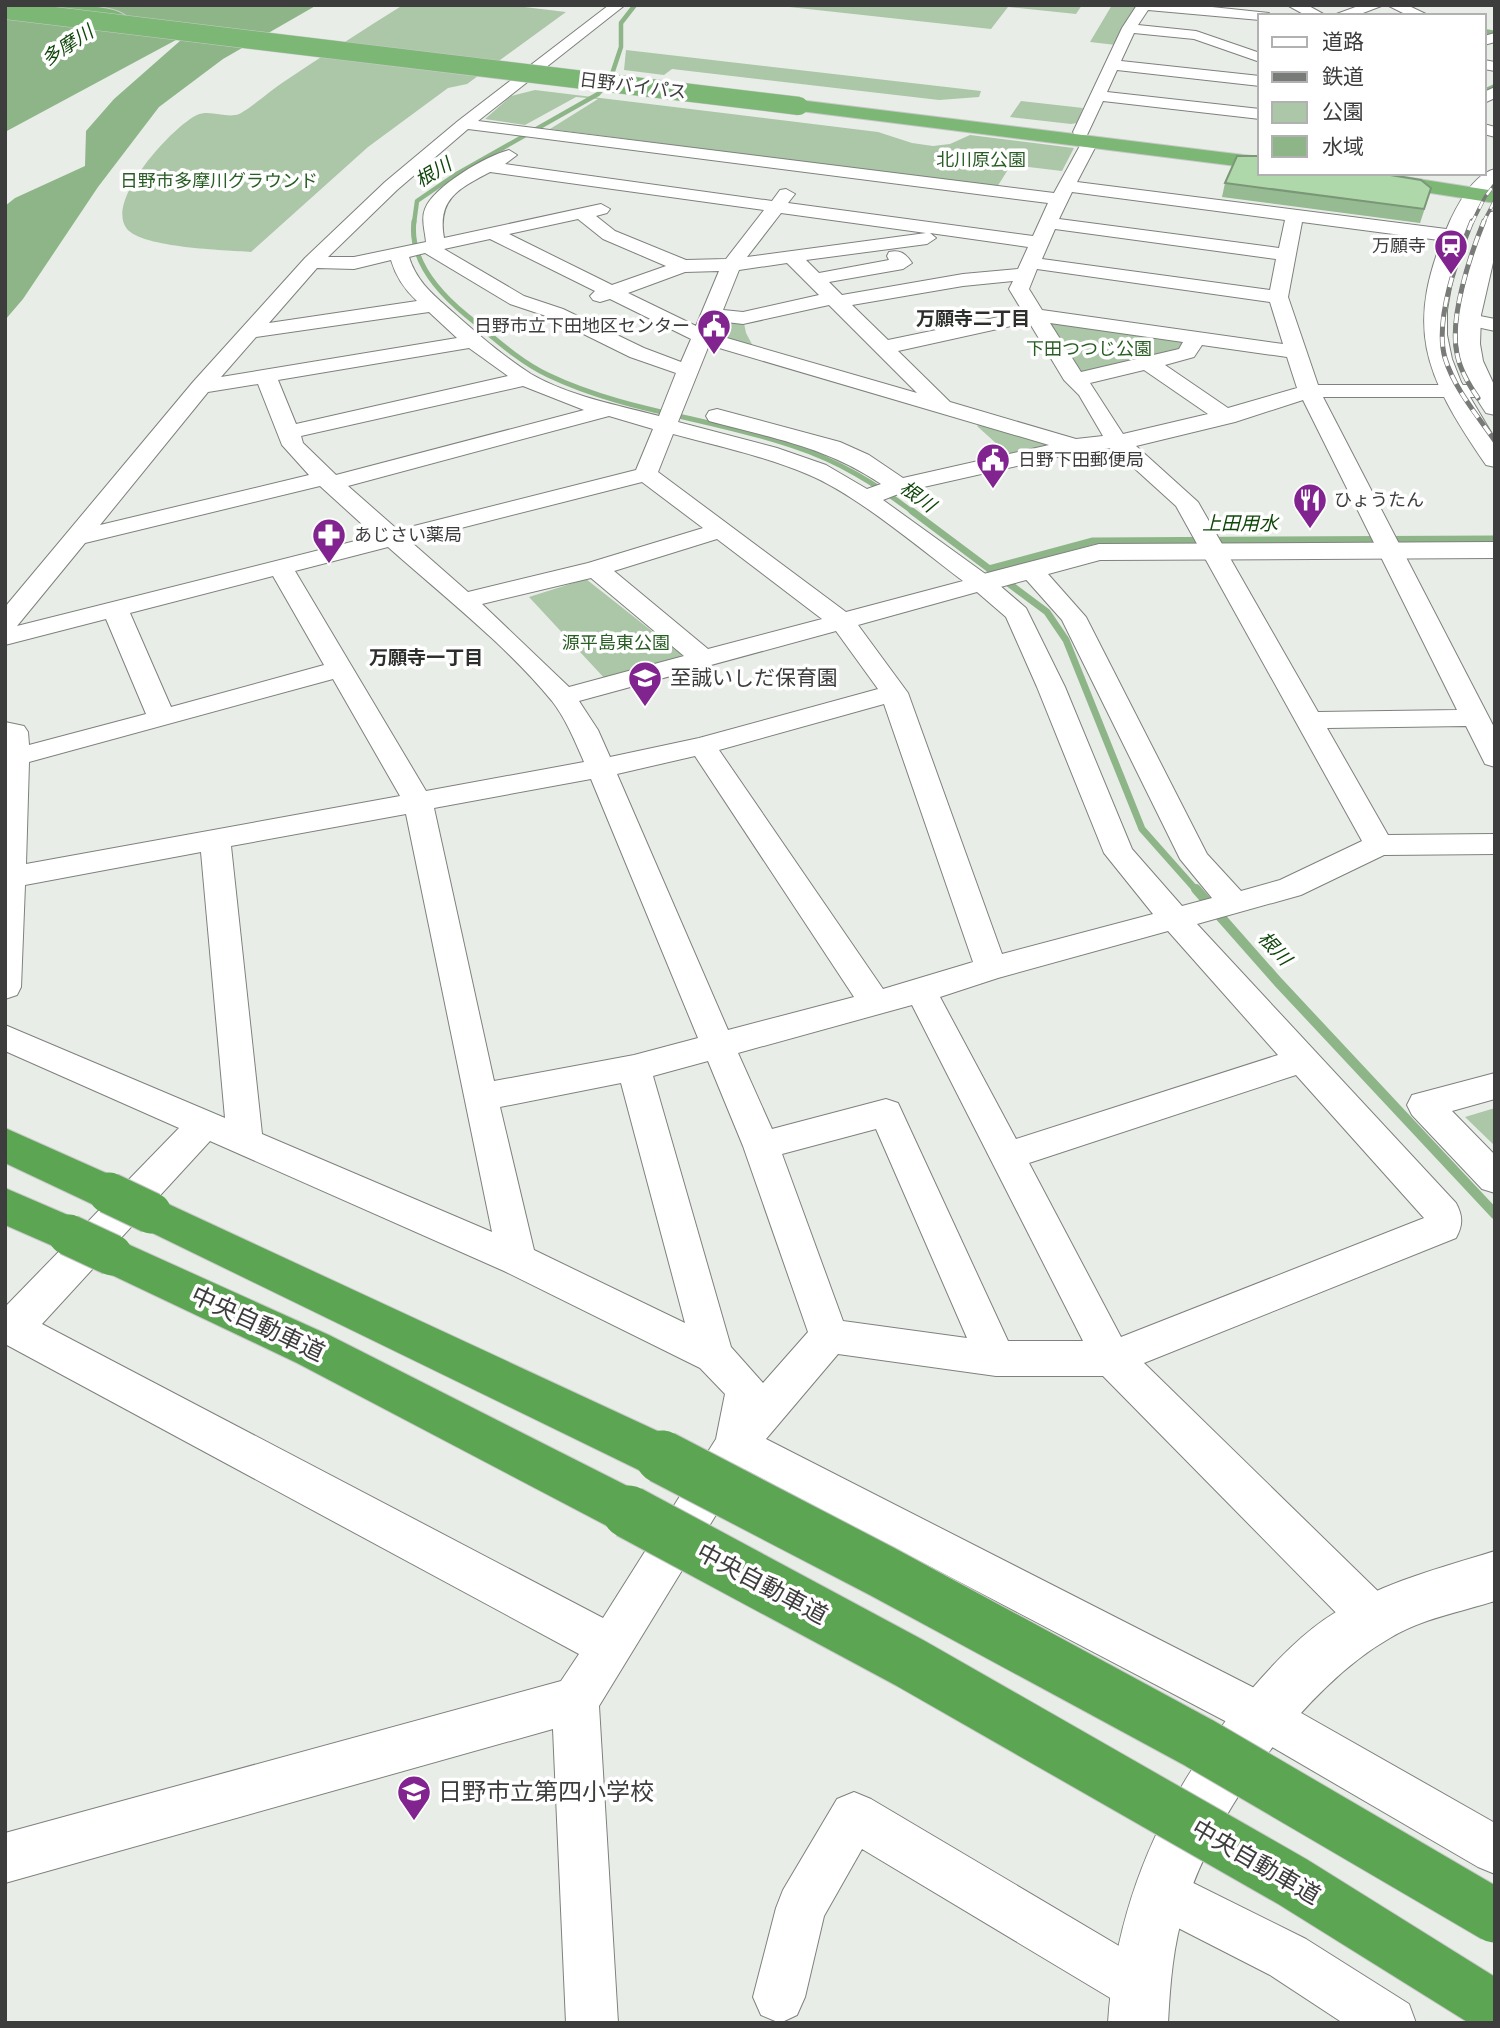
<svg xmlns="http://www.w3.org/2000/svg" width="1500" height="2028" font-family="Montserrat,'Noto Sans JP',sans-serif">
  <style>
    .green { fill: #abc7a7 }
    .water { fill: #8db588 }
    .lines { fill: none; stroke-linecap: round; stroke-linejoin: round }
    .stream-far3 { stroke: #8db588; stroke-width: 4.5 }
    .stream-far2 { stroke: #8db588; stroke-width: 5 }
    .stream-far1 { stroke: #8db588; stroke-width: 7 }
    .stream { stroke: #8db588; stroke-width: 10 }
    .minor-casing { stroke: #7e817d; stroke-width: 2 }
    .tertiary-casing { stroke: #7e817d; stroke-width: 2 }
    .secondary-casing { stroke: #7e817d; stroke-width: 2 }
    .trunk-casing { stroke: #c8c9c8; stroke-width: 2 }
    .motorway-casing { stroke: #c8c9c8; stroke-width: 2 }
    .minor { fill: #fff; fill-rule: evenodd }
    .tertiary { fill: #fff; fill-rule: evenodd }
    .secondary { fill: #fff; fill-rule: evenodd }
    .trunk { fill: #7cb776; fill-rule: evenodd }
    .motorway { fill: #5ba553; fill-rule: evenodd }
    .rail-far1-casing { stroke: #787b78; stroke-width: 3.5 }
    .rail-casing { stroke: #787b78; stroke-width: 5 }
    .rail-far1 { stroke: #fff; stroke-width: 2.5; stroke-dasharray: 8; stroke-linecap: butt }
    .rail { stroke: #fff; stroke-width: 3.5; stroke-dasharray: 10; stroke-linecap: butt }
    .trunk-bridge-casing { stroke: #c8c9c8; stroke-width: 19; stroke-linecap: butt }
    .motorway-bridge-far1-casing { stroke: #c8c9c8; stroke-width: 43; stroke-linecap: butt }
    .motorway-bridge-casing { stroke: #c8c9c8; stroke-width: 55; stroke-linecap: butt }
    .trunk-bridge { stroke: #7cb776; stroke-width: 18 }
    .motorway-bridge-far1 { stroke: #5ba553; stroke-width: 41 }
    .motorway-bridge { stroke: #5ba553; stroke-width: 53 }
    .wall { fill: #96ba92 }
    .building { fill: #afd8aa; stroke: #7a9777; stroke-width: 2 }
    .labels { text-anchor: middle; stroke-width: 7; stroke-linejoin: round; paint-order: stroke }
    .far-street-label { font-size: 18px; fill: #3c3d3c; stroke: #fff }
    .far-park-label { font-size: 18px; fill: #285d23; stroke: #fff }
    .far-poi-label { font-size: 18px; fill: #3c3d3c; stroke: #fff; text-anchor: start }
    .far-water-label { font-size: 19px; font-style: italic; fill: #0f460a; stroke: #fff }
    .far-neighbourhood-label { font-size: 19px; font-weight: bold; fill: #2c2f2c; stroke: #fff }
    .poi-label { font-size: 21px; fill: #3c3d3c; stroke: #fff; text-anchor: start }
    .near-street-label { font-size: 24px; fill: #3c3d3c; stroke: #fff }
    .near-poi-label { font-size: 24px; fill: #3c3d3c; stroke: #fff; text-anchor: start }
  </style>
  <rect width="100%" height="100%" fill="#e9ede8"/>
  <!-- green -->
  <path class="green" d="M403 5H507L566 12 467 84 448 88 368 147 251 252C225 250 143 248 127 229 104 201 173 126 197 115 210 109 227 119 239 114 250 109 271 90 282 83 322 56 362 31 403 5Z
    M771 5H1082L1076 14 1008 7 991 29Z
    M1112 5H1137L1116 45 1090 42Z
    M626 50 981 91 979 97 939 100 672 69 664 75 624 70Z
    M535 90 878 132 912 143 933 146 950 144 970 135 1074 148 1062 171 1011 165 997 187 550 129 598 99 576 97 525 125 485 119 511 96Z
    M1021 101 1083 108 1077 123 1071 124 1010 117Z
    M710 314 743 318 746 333 754 348 703 337Z
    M1035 315 1196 337 1187 353 1075 380Z
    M981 423 1051 445 1009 455 977 426Z
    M586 579 686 658 607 681 529 597Z
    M1495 1108V1146L1465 1117Z"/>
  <!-- water -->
  <path class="water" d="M24 5H317L223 59 159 107 98 187 23 299 5 320V206L15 198 85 166 86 131 114 99 189 33 5 132V15Z"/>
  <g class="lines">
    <!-- stream-far3 -->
    <path class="stream-far3" d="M1484 31 1495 33
      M1484 91 1495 86
      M414 223 417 201 455 175 598 94 610 80 621 47V23L635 5"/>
    <!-- stream-far2 -->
    <path class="stream-far2" d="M414 221C409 260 438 292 466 315 491 335 518 361 548 375 625 412 713 418 793 446 839 461 876 484 914 513"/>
    <!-- stream-far1 -->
    <path class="stream-far1" d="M912 511 1047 612 1066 640 1142 829 1197 891
      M989 569 1093 541 1495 539"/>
    <!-- stream -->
    <path class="stream" d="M1196 889 1278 982 1495 1214"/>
    <!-- minor casing -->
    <g class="minor-casing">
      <path id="minor" d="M609 5H625L478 121 1054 193 1082 142 1090 137 1098 142 1077 182 1454 230 1463 236 1454 242 1302 222 1288 297 1318 385H1484L1492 386 1495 391 1492 396 1484 397H1323L1495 729V767L1485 764 1466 726 1327 728 1388 835 1495 834V854L1384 855 1301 895 1197 924 1456 1203C1463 1216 1463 1225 1456 1238L1144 1363 1389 1602 1395 1618 1389 1634 1373 1640 1357 1634 1103 1376H996L838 1354 766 1439 1280 1701 1495 1823V1874L1478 1867 1248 1733 744 1469 599 1706 618 2023H566L553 1729 5 1883V1833L561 1681 579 1654 5 1344V1307L179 1128 5 1051V1025L225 1118 201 852 25 885 21 987 17 995 5 999V722L24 726 28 732 29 745 146 714 106 619 5 645V607L193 382 305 258 385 182 458 121ZM468 129 1048 203 1033 236 788 203 795 194 786 189 780 190 772 201 505 164 517 155 509 150C486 156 434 186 425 209 421 219 425 231 426 242L354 257H328L397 190ZM490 172 764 210 726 259 686 260 615 231 596 216 607 213 610 209 601 204 444 238C437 199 458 189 490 172ZM1072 192 1285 220 1279 248 1059 219ZM781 213 926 233 747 257ZM578 219 603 239 666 266 612 285 509 234ZM1055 229 1276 259 1270 290 1042 259ZM930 233 1028 247 1018 269 963 274 842 295 829 282 903 269 912 263C906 254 900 249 889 252L887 256 889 260 819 273 806 260 927 244 936 238ZM490 239 595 291 590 296 593 300 600 302 610 299 691 339 681 362 644 348 563 309 524 296 444 249ZM425 253 510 304 549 317 630 357 676 373 659 416C617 405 569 396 531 374 504 357 479 335 455 314 435 296 417 283 409 257ZM391 260C396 277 405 290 417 301L269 323 317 268 354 269ZM787 263 819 295 743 312 723 310 739 270ZM1037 269 1270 302 1283 344 1042 310 1029 289ZM719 271 696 326 628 293 685 272ZM1013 281 1009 289 1023 312 888 340 852 305 963 286ZM829 305 917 393 713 334 718 321 743 324ZM429 312 457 338 221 377 256 337ZM1029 322 1064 380 1079 395 1103 436 1076 439 950 402 898 351ZM1050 323 1183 342 1179 349 1081 372ZM709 345 1049 445 903 478 869 455 840 442 717 409 709 411 706 416 709 421C772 438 827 447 881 484L867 489 826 465 777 448 678 422ZM1202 345 1287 357 1297 388 1228 408 1165 365 1194 357ZM469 348 508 376 296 424 278 380ZM1144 370 1208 414 1123 434 1090 383ZM258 384 282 445 309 475 100 525 208 392ZM523 386 584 410 336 475 303 443 301 436ZM1303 400 1457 710 1318 712 1198 502 1136 446 1235 422ZM609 416 653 429 636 470 398 530 348 486ZM673 434C718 446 764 456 807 474 856 494 919 548 963 581L846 612 658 472ZM1112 448 1176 506 1362 841 1280 880 1241 891 1207 854 1086 617 1040 565 1031 563 1022 565 1019 570 1022 575 1062 620 1180 859 1212 898 1182 906 1132 849 1065 687 1026 608 991 578 883 500 906 491 1075 453ZM642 482 703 528 588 563 468 592 410 541ZM320 486 375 536 17 626 85 543ZM717 539 822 619 708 649 614 571ZM388 547C443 596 505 644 552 701 566 719 575 741 584 762L426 791 295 571ZM273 576 324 665 171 707 130 613ZM591 578 684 656 569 687 482 604ZM977 592 1006 617 1037 687 1104 853 1153 914 1002 954 908 693 858 625ZM836 631 878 689 699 738 610 757 598 730 579 701ZM333 679 400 796 26 864 29 762ZM884 704 973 962 883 989 719 750ZM695 756 854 997 728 1030 617 774ZM591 779 698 1038 634 1055 494 1081 434 808ZM406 814 492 1232 262 1134 231 846ZM1168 931 1278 1055 1016 1139 940 997 998 978ZM912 1005 1083 1341H1008L898 1103 886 1099 772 1129 738 1053ZM708 1061 743 1146 808 1332 763 1383 731 1347 653 1076ZM1296 1075 1424 1218 1121 1337 1029 1163ZM621 1083 685 1323 534 1250 500 1107ZM876 1129 967 1338 843 1321 782 1154ZM210 1141 504 1271 700 1368 725 1394 716 1439 603 1618 42 1324Z
        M1137 5H1193L1269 13 1271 16H1260V20L1148 10 1138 25 1196 31 1260 53V62L1194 39 1134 33 1121 61 1260 76V86L1117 70 1107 92 1260 109V119L1103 101 1087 135H1075L1073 132 1122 28Z
        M1287 5H1307L1327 16H1307Z
        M1361 5H1384L1355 16H1331Z
        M1387 5H1407L1430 16H1409Z
        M1495 33V42L1484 45V36Z
        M1484 60 1495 62V71L1484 69Z
        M1495 87V98L1484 103V92Z
        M1484 124 1495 127V137L1484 134Z
        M1470 314 1495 319V331L1463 324 1460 320 1463 316Z
        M1495 1073V1099L1452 1111 1495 1155V1193L1482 1189 1412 1115 1407 1105 1412 1095Z
        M854 1792 871 1799 1158 1969 1166 1987 1158 2005 1140 2013 1122 2005 862 1849 824 1916 805 1997 797 2015 780 2023 761 2015 753 1997 776 1908 783 1890 837 1799Z
        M1161 1867 1306 1939 1409 2004 1416 2023H1343L1270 1975 1143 1910 1136 1892 1143 1874Z"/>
    </g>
    <!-- tertiary casing -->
    <g class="tertiary-casing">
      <path id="tertiary" d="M1495 542V558L1100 560 982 592 972 589 968 583 972 577 1099 544Z"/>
    </g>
    <!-- secondary casing -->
    <g class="secondary-casing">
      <path id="secondary" d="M1495 169V186L1478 207 1465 236 1452 281 1447 310V335L1452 359 1461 382 1495 439V467L1486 465C1423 373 1403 327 1450 221 1459 202 1474 174 1495 169Z
        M1495 211V254L1481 315 1480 344 1483 361 1495 387V415L1486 413C1447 356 1454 322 1472 259 1476 244 1479 225 1488 213Z
        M1495 1551V1601C1460 1612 1421 1619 1390 1638 1304 1687 1214 1813 1185 1907 1173 1945 1170 1984 1168 2023H1108C1116 1896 1168 1787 1250 1691 1275 1662 1303 1632 1336 1612 1385 1582 1440 1568 1495 1551Z"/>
    </g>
    <!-- trunk casing -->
    <g class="trunk-casing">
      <path id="trunk" d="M41 5C61 5 113 3 127 17L119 22 49 10Z
        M799 100 1260 157V169L792 110 790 106Z
        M1330 173H1380L1495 191V203L1340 179Z"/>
    </g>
    <!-- motorway casing -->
    <g class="motorway-casing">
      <path id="motorway" d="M5 1128 124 1181 130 1193 124 1205 109 1210 94 1205 5 1163Z
        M5 1188 84 1222 91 1235 84 1248 69 1253 5 1225Z
        M151 1196 679 1441 686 1457 679 1473 662 1479 645 1473 136 1225 130 1213 136 1201Z
        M112 1237 329 1335 647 1496 654 1512 647 1528 629 1535 611 1528 297 1363 97 1268 90 1255 97 1242Z"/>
    </g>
    <!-- minor -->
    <use href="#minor" class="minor"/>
    <!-- tertiary -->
    <use href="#tertiary" class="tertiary"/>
    <!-- secondary -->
    <use href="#secondary" class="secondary"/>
    <!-- trunk -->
    <use href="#trunk" class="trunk"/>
    <!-- motorway -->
    <use href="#motorway" class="motorway"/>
    <!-- rail-far1 casing -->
    <g class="rail-far1-casing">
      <path id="rail-far1" d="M1472 223 1485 197 1495 184
        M1483 223 1495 200"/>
    </g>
    <!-- rail casing -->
    <g class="rail-casing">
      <path id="rail" d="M1472 221C1458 256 1434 320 1445 358 1454 388 1477 415 1495 441
        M1478 398C1469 385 1460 370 1457 354 1449 318 1470 255 1484 221"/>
    </g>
    <!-- rail-far1 -->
    <use href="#rail-far1" class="rail-far1"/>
    <!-- rail -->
    <use href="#rail" class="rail"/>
    <!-- trunk-bridge casing -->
    <g class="trunk-bridge-casing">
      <path id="trunk-bridge" d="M5 10 799 106"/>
    </g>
    <!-- motorway-bridge-far1 casing -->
    <g class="motorway-bridge-far1-casing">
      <path id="motorway-bridge-far1" d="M109 1193 151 1213
        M69 1235 112 1255"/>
    </g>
    <!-- motorway-bridge casing -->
    <g class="motorway-bridge-casing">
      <path id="motorway-bridge" d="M662 1457 883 1572 1199 1743 1495 1916
        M629 1512 910 1663 1293 1882 1495 2008"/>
    </g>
    <!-- trunk-bridge -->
    <use href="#trunk-bridge" class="trunk-bridge"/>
    <!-- motorway-bridge-far1 -->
    <use href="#motorway-bridge-far1" class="motorway-bridge-far1"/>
    <!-- motorway-bridge -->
    <use href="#motorway-bridge" class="motorway-bridge"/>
  </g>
  <!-- wall -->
  <path class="wall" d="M1225 183 1427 202 1420 223 1222 197Z"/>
  <!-- building -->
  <path class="building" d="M1237 156H1260V173H1378L1421 180 1431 188 1424 209 1225 183Z"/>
  <!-- icons -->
  <defs>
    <g id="station-pin" transform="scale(1.75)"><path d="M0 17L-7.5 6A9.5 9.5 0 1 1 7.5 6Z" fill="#822490" stroke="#fff"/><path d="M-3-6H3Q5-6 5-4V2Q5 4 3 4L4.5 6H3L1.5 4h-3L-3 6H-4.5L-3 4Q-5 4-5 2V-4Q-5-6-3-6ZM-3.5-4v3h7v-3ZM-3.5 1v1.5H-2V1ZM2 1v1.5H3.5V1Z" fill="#fff"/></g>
    <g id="civic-pin" transform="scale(1.75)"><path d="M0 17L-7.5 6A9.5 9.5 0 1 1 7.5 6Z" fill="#822490" stroke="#fff"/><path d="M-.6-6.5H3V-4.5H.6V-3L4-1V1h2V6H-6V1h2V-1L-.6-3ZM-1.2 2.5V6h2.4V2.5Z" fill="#fff"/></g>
    <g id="restaurant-pin" transform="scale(1.75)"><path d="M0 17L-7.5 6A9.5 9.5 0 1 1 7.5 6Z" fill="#822490" stroke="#fff"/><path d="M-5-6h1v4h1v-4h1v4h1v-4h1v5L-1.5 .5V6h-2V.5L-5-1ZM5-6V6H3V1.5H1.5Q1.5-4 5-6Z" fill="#fff"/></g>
    <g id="pharmacy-pin" transform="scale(1.75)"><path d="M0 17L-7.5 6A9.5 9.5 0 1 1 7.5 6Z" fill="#822490" stroke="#fff"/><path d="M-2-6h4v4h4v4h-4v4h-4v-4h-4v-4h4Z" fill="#fff"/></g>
    <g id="school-pin" transform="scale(1.75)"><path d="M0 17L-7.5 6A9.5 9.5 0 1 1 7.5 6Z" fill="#822490" stroke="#fff"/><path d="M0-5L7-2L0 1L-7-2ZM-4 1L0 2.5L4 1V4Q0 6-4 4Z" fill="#fff"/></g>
  </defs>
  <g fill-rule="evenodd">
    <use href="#station-pin" x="1451" y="246"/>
    <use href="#civic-pin" x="714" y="326"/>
    <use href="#civic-pin" x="993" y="460"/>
    <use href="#restaurant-pin" x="1310" y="500"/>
    <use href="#pharmacy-pin" x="329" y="535"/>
    <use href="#school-pin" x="645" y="678"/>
    <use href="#school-pin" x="414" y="1792"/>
  </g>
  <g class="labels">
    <!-- far-street labels -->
    <g class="far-street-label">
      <text transform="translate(633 86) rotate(7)" y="6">日野バイパス</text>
    </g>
    <!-- far-park labels -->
    <g class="far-park-label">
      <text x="981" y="166">北川原公園</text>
      <text x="219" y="187">日野市多摩川グラウンド</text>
      <text x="1089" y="355">下田つつじ公園</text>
      <text x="616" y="649">源平島東公園</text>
    </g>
    <!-- far-poi labels -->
    <g class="far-poi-label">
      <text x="1426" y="252" text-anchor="end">万願寺</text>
      <text x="690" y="332" text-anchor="end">日野市立下田地区センター</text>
      <text x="1018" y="466">日野下田郵便局</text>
      <text x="1334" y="506">ひょうたん</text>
      <text x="354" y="541">あじさい薬局</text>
    </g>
    <!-- far-water labels -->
    <g class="far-water-label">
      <text transform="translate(67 45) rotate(-33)" y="7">多摩川</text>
      <text transform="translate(433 172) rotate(-31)" y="7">根川</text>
      <text transform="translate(918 496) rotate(36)" y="7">根川</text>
      <text x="1240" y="530">上田用水</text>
      <text transform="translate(1275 948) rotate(47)" y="7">根川</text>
    </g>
    <!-- far-neighbourhood labels -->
    <g class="far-neighbourhood-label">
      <text x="973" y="325">万願寺二丁目</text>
      <text x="426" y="664">万願寺一丁目</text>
    </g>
    <!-- poi labels -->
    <g class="poi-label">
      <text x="670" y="685">至誠いしだ保育園</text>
    </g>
    <!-- near-street labels -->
    <g class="near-street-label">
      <text transform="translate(258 1324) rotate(25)" y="8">中央自動車道</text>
      <text transform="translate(762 1584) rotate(28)" y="8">中央自動車道</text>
      <text transform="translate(1256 1862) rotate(30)" y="8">中央自動車道</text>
    </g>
    <!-- near-poi labels -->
    <g class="near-poi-label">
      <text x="438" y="1800">日野市立第四小学校</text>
    </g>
  </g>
  <!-- border -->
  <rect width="1500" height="2028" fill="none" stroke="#3c3d3c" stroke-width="14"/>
  <!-- legend -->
  <rect x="1258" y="14" width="228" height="161" fill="#ffffff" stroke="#b1b1b1" stroke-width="2"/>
  <rect x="1272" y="37" width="35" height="10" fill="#ffffff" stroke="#b1b1b1" stroke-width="2"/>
  <text x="1322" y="49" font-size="21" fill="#3c3d3c">道路</text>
  <rect x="1272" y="72" width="35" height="10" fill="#787b78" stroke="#b1b1b1" stroke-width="2"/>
  <text x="1322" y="84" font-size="21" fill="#3c3d3c">鉄道</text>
  <rect x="1272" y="102" width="35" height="21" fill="#abc7a7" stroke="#b1b1b1" stroke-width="2"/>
  <text x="1322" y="119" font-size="21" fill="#3c3d3c">公園</text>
  <rect x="1272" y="136" width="35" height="21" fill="#8db588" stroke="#b1b1b1" stroke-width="2"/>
  <text x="1322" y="154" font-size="21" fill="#3c3d3c">水域</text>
</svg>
